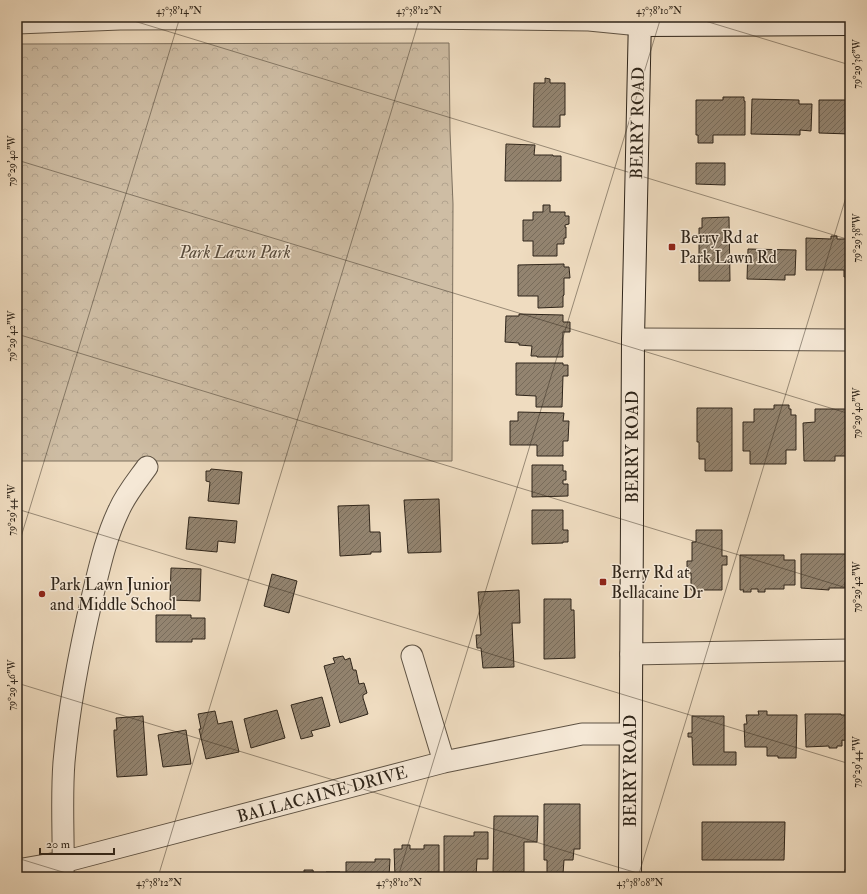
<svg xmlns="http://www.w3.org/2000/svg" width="867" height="894" font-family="'IM FELL Double Pica',serif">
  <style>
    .park { fill: url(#park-crowns); stroke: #7e715f }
    .building { fill: url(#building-hatch); stroke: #2f251a }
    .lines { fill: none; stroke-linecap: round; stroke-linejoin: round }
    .street-casing { stroke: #5f5344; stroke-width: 23 }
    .secondary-casing { stroke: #2f251a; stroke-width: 24 }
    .street { stroke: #f5e8d6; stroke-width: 21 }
    .secondary { stroke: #f5e8d6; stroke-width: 22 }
    .ticks { fill: none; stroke: #2f251a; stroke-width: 1; stroke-opacity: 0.45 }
    .poi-dot { fill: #8f2418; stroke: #f5e8d6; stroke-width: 1.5 }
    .labels { text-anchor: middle; stroke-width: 3; stroke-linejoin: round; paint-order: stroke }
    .street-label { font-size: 17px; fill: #2f251a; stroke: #f5e8d6 }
    .poi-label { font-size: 17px; fill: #2f251a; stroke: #f5e8d6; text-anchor: start }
    .park-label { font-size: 17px; font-style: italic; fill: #574b3c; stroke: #f5e8d6 }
    .neatline { fill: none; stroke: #2f251a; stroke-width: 1.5 }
    .ticks-label { font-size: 10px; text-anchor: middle; fill: #2f251a }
  </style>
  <defs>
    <pattern id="park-crowns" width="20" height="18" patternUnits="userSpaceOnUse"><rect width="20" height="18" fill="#cebda4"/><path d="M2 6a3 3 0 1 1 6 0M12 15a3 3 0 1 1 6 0" fill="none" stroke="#b1a28d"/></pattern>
    <pattern id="building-hatch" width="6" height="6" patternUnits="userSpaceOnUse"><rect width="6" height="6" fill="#938470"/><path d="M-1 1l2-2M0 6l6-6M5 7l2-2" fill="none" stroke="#786c5b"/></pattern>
  </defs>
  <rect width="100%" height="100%" fill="#efdcc0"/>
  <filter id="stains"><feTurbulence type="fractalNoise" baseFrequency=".005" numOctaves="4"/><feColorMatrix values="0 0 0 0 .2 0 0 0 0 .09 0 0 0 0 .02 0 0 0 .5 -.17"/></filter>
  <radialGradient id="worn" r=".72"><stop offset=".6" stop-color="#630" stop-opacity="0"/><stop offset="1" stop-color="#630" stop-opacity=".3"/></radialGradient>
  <!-- park -->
  <path class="park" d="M449 43 450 131 453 204 452 461H17V44Z"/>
  <!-- building -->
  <path class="building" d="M545 78 550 79V83H565V115H560V127H533L534 83H545Z
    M723 97H744V101H745V135H713V143H698V135H696V100H723Z
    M752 99 799 100V104H812L811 131 800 130V135L751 134Z
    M819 100H850V134L819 133Z
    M506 144 535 145 534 155H553V156H561V181H505Z
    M696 163H725V185L696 184Z
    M543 205H550V212H565V216H569V224L565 225V227H566V238H564V244H557V256H533V241H523V220H533V212H543Z
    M729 217 730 281H699V228H702V218Z
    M831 236H837V239H850V277H844V270H806V238L831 239Z
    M748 249 796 250 795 275H785V280L747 279Z
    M564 264V267H569L570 278H564V295L563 296V307L538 308V296H518V265Z
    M519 314 563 315V322H570V332H563V357H537V356H531L532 346 519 345V343L505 342 506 316H519Z
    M516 363H563V365H568V376H563L562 407H536V396L516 395Z
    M774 405H789V409H791V415H796V450H786V464H750V451H743V422H754V409H774Z
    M697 408H732V471H705V459H699V442H697Z
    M815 409H850V456H835V461H804L803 423 815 422Z
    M518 412 564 413 563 421H569L568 441H563V456H537V445H510V421H518Z
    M532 465H563V471H566V480H563V484H568V496L532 497Z
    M211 469 242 472 239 504 208 501 210 482 206 481V471H210Z
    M439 499 441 552 408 553 404 500Z
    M369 505 370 532H380L381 552H371V554L340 556 338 506Z
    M532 510H563V530H568V542H563V543L532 544Z
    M189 517 237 521 235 543 218 541 217 552 186 549Z
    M696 530H722V556H727V565H722V590H691V573H687V561H692V542H696Z
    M801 554H845L846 556H850V582H845V588H829V590L801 588Z
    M740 555H784V560H795V585H784V589H765V592H758V589H751V592H743L744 590H740Z
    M171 568 201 569 200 601 170 600Z
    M272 574 297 581 289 613 264 606Z
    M519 590 520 623H512L514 667 483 668 481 648H477L476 635H481L478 592Z
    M544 599H571V610H574L575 658 544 659Z
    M156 615H191V618H205V639H192V642H156Z
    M343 656 345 660 350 658 353 670H356L359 684 364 683 367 693 363 695V698L368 714 340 723 324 666 335 663 333 658Z
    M322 697 330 726 311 731 313 736 301 739 291 705Z
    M277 710 285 738 251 748 244 719Z
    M215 711 218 724 232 721 239 752 206 759 199 729H201L198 714Z
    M758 711H767V715H797L796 758H778V756H767V747H745L744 724H747L746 715H759Z
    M805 714H841V715H850V741L842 740V746H837V748H829V746L806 747Z
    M143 716 147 775 117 777 114 735V730H117L116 718Z
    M692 716H724V752H736V765H693L692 737H688V733H692Z
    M186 730 191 764 163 767 158 735Z
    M544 804H580V849H574L573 860H564L563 874H547V860H544Z
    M494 816H538L537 842H524V872H493Z
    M702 822H785L784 860H702Z
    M474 832H488V859H477L476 877H444V836H474Z
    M402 845H410V849H424V845H439V872H427V877H395L394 849H402Z
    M850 853V876L844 874Z
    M375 859H390L389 877H346V862H375Z
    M304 870H313L314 876H327L326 872H340V877H296L304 876Z"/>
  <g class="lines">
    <!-- street casing -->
    <g class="street-casing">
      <path id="street" d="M17 23 120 19 412 18 589 20 640 25
        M633 339 850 340
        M631 654 850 650
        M412 656 444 762
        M17 870 63 862 444 762 582 734H630
        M63 877C64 839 61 800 64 762 69 705 80 649 93 594 100 565 106 537 119 510 126 494 137 481 147 467"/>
    </g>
    <!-- secondary casing -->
    <g class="secondary-casing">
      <path id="secondary" d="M640 25 850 24
        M630 877 633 339 640 17"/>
    </g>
    <!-- street -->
    <use href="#street" class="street"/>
    <!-- secondary -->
    <use href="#secondary" class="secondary"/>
  </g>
  <!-- ticks -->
  <path class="ticks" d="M121 17 850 240M692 17 850 65M17 160 850 414M17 334 850 589M17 509 850 764M17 550 180 17M17 683 650 877M17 858 79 877M158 877 420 17M398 877 661 17M638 877 850 184"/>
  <!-- markers -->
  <g class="poi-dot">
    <rect x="668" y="243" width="8" height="8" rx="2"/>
    <rect x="599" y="578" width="8" height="8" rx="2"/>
    <circle cx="42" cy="594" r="4"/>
  </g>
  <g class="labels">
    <!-- street labels -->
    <g class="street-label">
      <text transform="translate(637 123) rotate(-89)" y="6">BERRY ROAD</text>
      <text transform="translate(632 447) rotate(-90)" y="6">BERRY ROAD</text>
      <text transform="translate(630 771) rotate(-90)" y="6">BERRY ROAD</text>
      <text transform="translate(322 794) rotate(-15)" y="6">BALLACAINE DRIVE</text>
    </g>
    <!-- poi labels -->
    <g class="poi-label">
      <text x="680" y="243">Berry Rd at<tspan x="680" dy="20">Park Lawn Rd</tspan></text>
      <text x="611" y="578">Berry Rd at<tspan x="611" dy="20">Bellacaine Dr</tspan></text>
      <text x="50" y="590">Park Lawn Junior<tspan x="50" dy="20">and Middle School</tspan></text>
    </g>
    <!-- park labels -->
    <g class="park-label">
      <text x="235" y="258">Park Lawn Park</text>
    </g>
  </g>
  <!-- margin -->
  <rect width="867" height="894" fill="none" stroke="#efdcc0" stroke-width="44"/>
  <!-- scale -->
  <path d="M40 848v6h74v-6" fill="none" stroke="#2f251a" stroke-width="2"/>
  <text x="46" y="848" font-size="12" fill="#2f251a" stroke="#f5e8d6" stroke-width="3" paint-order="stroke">20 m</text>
  <rect x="22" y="22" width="823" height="850" class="neatline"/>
  <g class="ticks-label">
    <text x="179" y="14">43°38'14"N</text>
    <text x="419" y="14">43°38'12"N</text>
    <text x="659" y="14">43°38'10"N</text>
    <text transform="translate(856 64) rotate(-90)" y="4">79°29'36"W</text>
    <text transform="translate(11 161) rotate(-90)" y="4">79°29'40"W</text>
    <text transform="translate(856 238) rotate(-90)" y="4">79°29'38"W</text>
    <text transform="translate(11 336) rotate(-90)" y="4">79°29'42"W</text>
    <text transform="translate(856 413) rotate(-90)" y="4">79°29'40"W</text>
    <text transform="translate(11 510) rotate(-90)" y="4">79°29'44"W</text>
    <text transform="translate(856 587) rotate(-90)" y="4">79°29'42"W</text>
    <text transform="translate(11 685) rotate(-90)" y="4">79°29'46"W</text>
    <text transform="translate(856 762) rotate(-90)" y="4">79°29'44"W</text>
    <text x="159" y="886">43°38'12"N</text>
    <text x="399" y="886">43°38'10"N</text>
    <text x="640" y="886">43°38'08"N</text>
  </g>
  <rect width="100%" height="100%" filter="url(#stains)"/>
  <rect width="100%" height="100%" fill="url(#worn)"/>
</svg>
